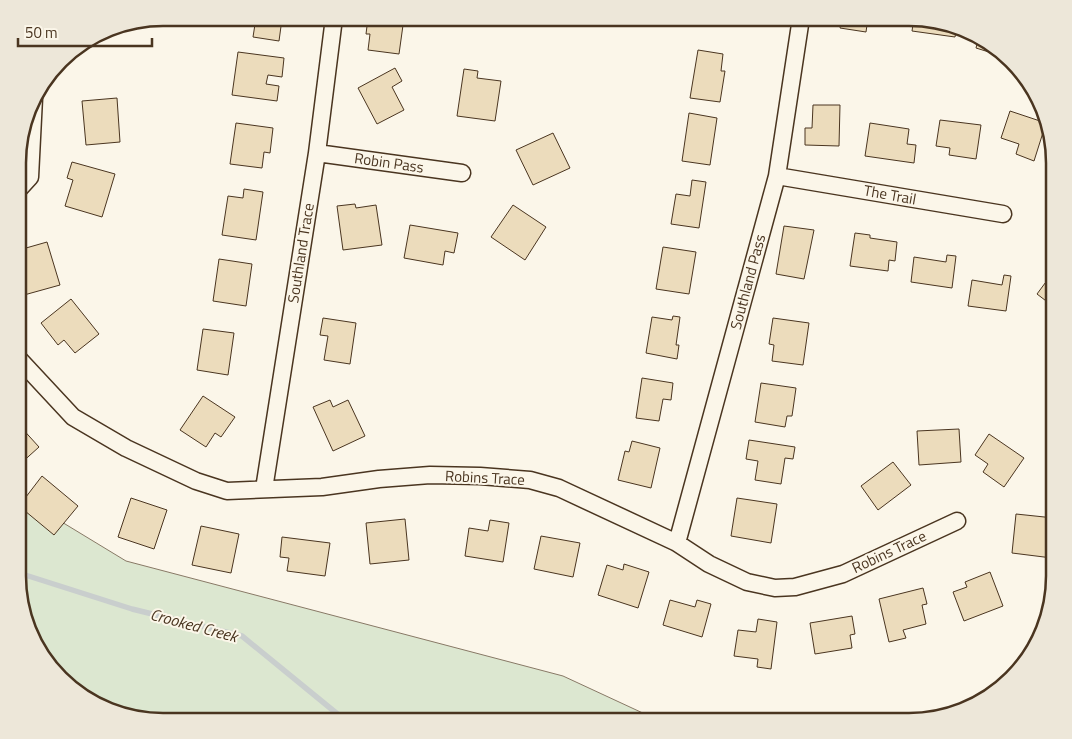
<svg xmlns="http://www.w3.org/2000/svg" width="1072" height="739" font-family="'Titillium Web',sans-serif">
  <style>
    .green { fill: #dce7d0; stroke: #887966 }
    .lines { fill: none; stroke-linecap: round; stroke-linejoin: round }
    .stream { stroke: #c9cecd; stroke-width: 5.5 }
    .building { fill: #ecdcbc; stroke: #4a3520 }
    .minor-casing { stroke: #4a3520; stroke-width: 19 }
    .minor { stroke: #fbf6e9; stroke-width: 16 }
    .labels { text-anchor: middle; stroke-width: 4; stroke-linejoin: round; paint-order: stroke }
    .street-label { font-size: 15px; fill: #4a3520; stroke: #fbf6e9 }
    .water-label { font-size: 16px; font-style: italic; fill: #4a3520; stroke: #fbf6e9 }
    .rim { fill: none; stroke: #4a3520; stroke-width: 2.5 }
  </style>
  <rect width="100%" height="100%" fill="#fbf6e9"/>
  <!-- green -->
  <path class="green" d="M19 496 126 561 563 676 660 721H154L75 691 37 649 19 594Z"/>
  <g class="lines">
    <!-- stream -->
    <path class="stream" d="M19 573 132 609 242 636 346 721"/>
  </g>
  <!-- building -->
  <path class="building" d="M256 18H290V20L282 19 279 41 253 37Z
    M368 18H404L399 54 368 50 370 34H366Z
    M702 18H736L735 25 702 22Z
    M842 18H868L866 32 840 28Z
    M914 18 956 32 955 37 912 31Z
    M978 40 997 48 1005 57 976 48Z
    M698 50 723 54 721 71H725L720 102 690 98Z
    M238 52 284 58 282 77 268 75 266 84 279 86 277 101 232 95Z
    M395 68 402 81 392 87 404 110 377 124 358 88Z
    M464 69 478 71 477 78 501 81 495 121 457 116Z
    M117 98 120 142 86 145 82 101Z
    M813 105H840L839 146 805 145V128H812Z
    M1010 111 1046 123 1034 161 1016 154 1019 144 1001 138Z
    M689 113 717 118 710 165 682 161Z
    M940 120 981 125 976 159 949 155 950 148 936 146Z
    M236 123 273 128 270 153 264 152 262 168 230 164Z
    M870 123 909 129 907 144 916 145 914 163 865 156Z
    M553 133 570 168 533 185 516 150Z
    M72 162 115 174 102 217 65 206 73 180 67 178Z
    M692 180 706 182 699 228 671 224 676 194 690 196Z
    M244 189 263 192 256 240 222 235 228 196 243 198Z
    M355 204 356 208 376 205 382 245 343 250 337 206Z
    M513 205 546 227 525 260 491 237Z
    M410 225 458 233 454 253 445 251 443 265 404 258Z
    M784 226 814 230 804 279 776 274Z
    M855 233 870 235V238L897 242 895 261 889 260 888 271 850 266Z
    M47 242 60 285 24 295 19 275V250Z
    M663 247 696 252 689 294 656 289Z
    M947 255 956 256 952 288 911 282 914 257 946 262Z
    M219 259 252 264 246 306 213 301Z
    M1054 271V307L1037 294Z
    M1004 275 1011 276 1006 311 968 306 972 280 1002 285Z
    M71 299 99 334 75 353 64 340 58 345 41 323Z
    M673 316 680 317 676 345H679L677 359 646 353 652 317 672 320Z
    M323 318 356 323 350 364 324 360 328 336 320 335Z
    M773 318 809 323 803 365 772 361 774 345 769 344Z
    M203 329 234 333 228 375 197 370Z
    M642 378 673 383 671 400 663 399 659 421 636 418Z
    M761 383 796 388 792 416H787L785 427 755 422Z
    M203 396 235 417 221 437 215 433 206 447 180 430Z
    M330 400 333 407 348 400 365 436 333 451 313 407Z
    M19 425 39 447 19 465Z
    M959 429 961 462 919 465 917 431Z
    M989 434 1024 458 1004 487 983 472 988 464 975 455Z
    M749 440 795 447 793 459 785 458 781 484 755 480 758 461 746 459Z
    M632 441 660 448 651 488 618 480 625 451 629 452Z
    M893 462 911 485 878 510 861 486Z
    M42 476 78 506 54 535 19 506Z
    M131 498 167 510 154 549 118 537Z
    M737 498 777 504 771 543 731 536Z
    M1016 514 1054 518 1052 558 1012 553Z
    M405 519 409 560 370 564 366 523Z
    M490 520 509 523 503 562 465 556 469 528 488 531Z
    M201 526 239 534 231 573 192 565Z
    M541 536 580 543 573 577 534 569Z
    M282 537 330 543 325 576 287 571 289 558 280 557Z
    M624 564 649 572 638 608 598 595 607 565 623 570Z
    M990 572 1003 606 964 621 953 592 967 587 965 582Z
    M923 588 927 604 922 605 926 624 903 630 906 638 889 642 879 599Z
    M670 600 695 607 697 600 711 604 702 637 663 625Z
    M852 616 855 634 850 635 852 648 815 654 810 623Z
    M758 619 777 622 771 669 757 667 758 659 734 656 738 630 756 632Z"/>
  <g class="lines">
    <!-- minor casing -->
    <g class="minor-casing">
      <path id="minor" d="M317 153 462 173
        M777 176 1003 214
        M19 189 30 177 34 98
        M19 359 73 417 126 448 196 481 227 491 322 487 379 479 430 475 480 476 530 480 559 488 677 543 709 564 747 582 775 588 795 587 843 574 957 521
        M264 489 317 153 334 18
        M677 543 777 176 801 18"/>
    </g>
    <!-- minor -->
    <use href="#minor" class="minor"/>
  </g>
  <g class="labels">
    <!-- street labels -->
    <g class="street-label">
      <text transform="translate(389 163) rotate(8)" y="5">Robin Pass</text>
      <text transform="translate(890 195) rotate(10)" y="5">The Trail</text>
      <text transform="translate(301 253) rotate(-81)" y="5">Southland Trace</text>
      <text transform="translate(748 282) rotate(-75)" y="5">Southland Pass</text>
      <text transform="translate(485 478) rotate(3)" y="5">Robins Trace</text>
      <text transform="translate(889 552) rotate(-25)" y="5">Robins Trace</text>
    </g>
    <!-- water labels -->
    <g class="water-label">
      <text transform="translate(194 625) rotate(15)" y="6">Crooked Creek</text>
    </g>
  </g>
  <!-- crop -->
  <path d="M0 0H1072V739H0ZM163 26H909A137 137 0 0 1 1046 163V576A137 137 0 0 1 909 713H163A137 137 0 0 1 26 576V163A137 137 0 0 1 163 26Z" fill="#ede7d9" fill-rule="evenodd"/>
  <path class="rim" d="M163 26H909A137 137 0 0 1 1046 163V576A137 137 0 0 1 909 713H163A137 137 0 0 1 26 576V163A137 137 0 0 1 163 26Z"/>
  <!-- scale -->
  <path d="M18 38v8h134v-8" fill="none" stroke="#4a3520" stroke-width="2.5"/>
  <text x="25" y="38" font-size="15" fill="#4a3520" stroke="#fbf6e9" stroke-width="4" paint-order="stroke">50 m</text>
</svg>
